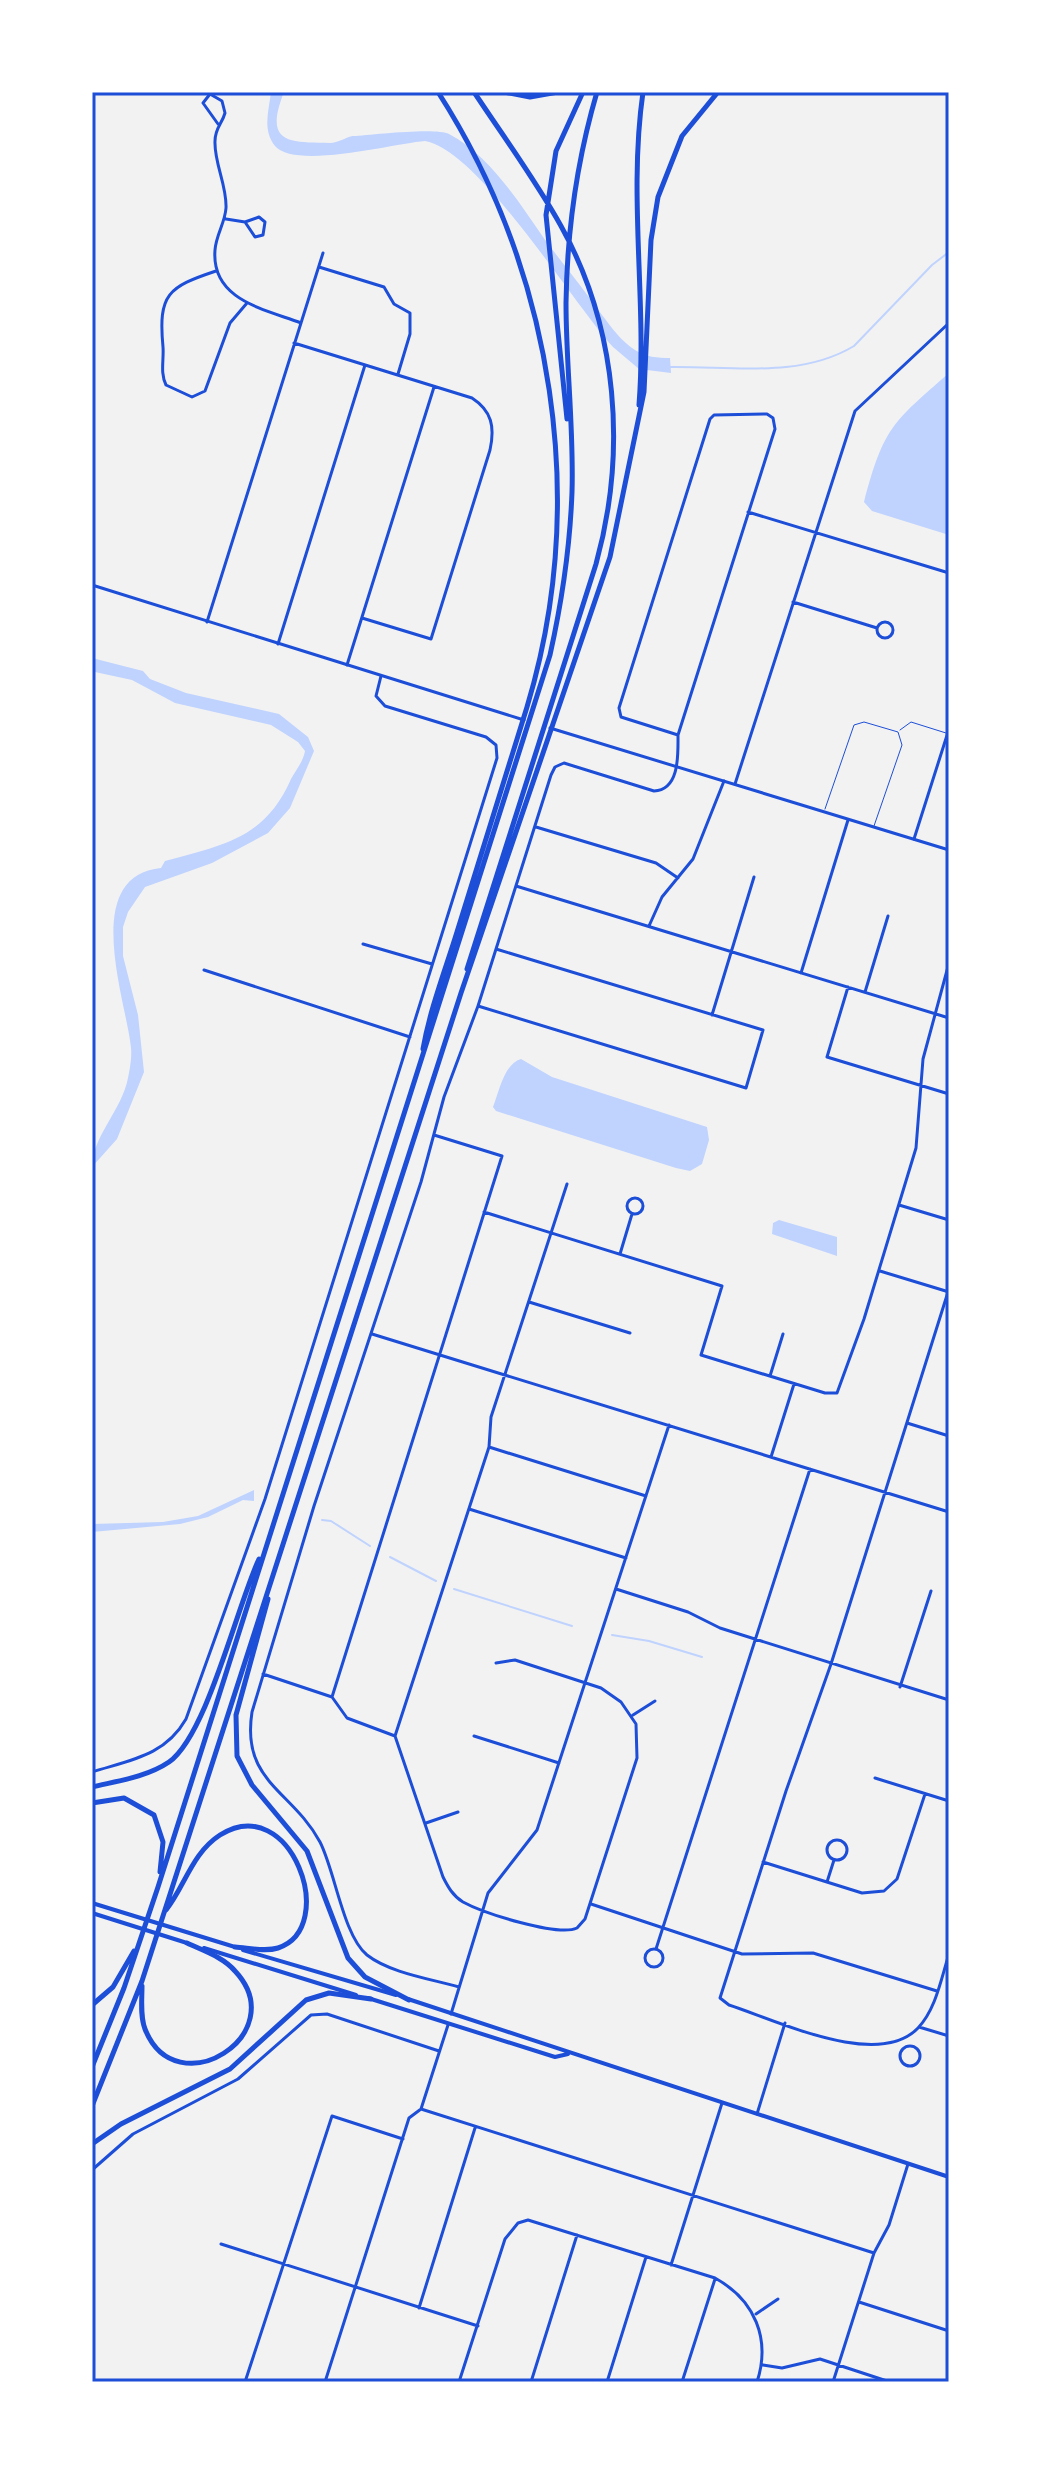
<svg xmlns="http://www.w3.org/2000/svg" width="1041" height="2474" font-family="'DM Sans',sans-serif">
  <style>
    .water { fill: #bfd3fe }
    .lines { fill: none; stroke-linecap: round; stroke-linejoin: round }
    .stream { stroke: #bfd3fe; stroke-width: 2 }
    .service { stroke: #1d4ed8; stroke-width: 1 }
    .minor { stroke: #1d4ed8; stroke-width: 3 }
    .tertiary { stroke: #1d4ed8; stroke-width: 3 }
    .primary { stroke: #1d4ed8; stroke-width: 4 }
    .motorway { stroke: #1d4ed8; stroke-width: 5 }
    .neatline { fill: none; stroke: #1d4ed8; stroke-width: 3 }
  </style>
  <rect width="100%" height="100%" fill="#f2f2f2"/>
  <!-- water -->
  <path class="water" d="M271 92H284C263 145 290 142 330 143 338 143 346 137 353 136 371 135 436 127 449 134 489 155 519 202 543 237 562 263 583 288 602 315 612 328 621 341 635 350 645 357 658 358 670 358L671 373 639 369 613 347C572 302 479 150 425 141 396 143 295 170 275 146 262 130 269 110 271 92Z
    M949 373V535L872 511 864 502C884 427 892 423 949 373Z
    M92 658 143 671 150 679 186 693 279 714 308 737 314 751 290 808 268 833 212 863 145 887 128 912 123 927V956L138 1015 144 1072 117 1139 92 1167C92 1137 122 1110 128 1078 130 1069 132 1056 131 1048 127 1003 79 876 161 868L165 861C222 845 265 839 291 779 296 770 303 762 305 751L298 742 271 725 175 703 132 680 95 672Z
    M521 1059 552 1077 707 1127 709 1140 702 1164 690 1171 676 1168 496 1111 493 1107C499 1092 504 1064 521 1059Z
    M779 1220 837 1237V1256L772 1234 773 1223Z
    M254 1490V1501L243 1500 208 1517 180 1524 92 1532V1524L163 1522 198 1516Z"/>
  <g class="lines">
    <!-- stream -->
    <path class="stream" d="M670 367C731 366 799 379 854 346L932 265 949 252
      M322 1520 331 1521 370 1546
      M390 1557 436 1581
      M454 1589 572 1626
      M612 1635 649 1641 702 1657"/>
    <!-- service -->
    <path class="service" d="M900 730 911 722 946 733
      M825 809 854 725 864 722 898 732 902 745 874 826"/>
    <!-- minor -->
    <path class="minor" d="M218 124 203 103 210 94 222 101 225 113C222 124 215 128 215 141 214 163 227 185 226 208 225 223 216 235 215 250 211 300 264 309 301 323
      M226 219 245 222 259 217 265 222 263 235 255 237 245 222
      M319 267 384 287 394 304 410 313V334L398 374
      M216 271C168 287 158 294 163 347 164 360 160 373 166 385L192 397 205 391 230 323 247 303
      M294 343 472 398C492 411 495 427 490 450L431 639 362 618
      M748 512 949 573
      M793 602 877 628
      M877 630a8 8 0 1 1 16 0a8 8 0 1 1-16 0Z
      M207 622 323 253
      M278 644 365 365
      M347 665 434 387
      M735 784 855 411 949 323
      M536 827 656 863 678 878
      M914 839 949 729
      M516 886 949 1018
      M649 926 662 897 693 859 724 781
      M363 944 432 964
      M204 970 410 1037
      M801 973 848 820
      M848 987 827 1057 949 1094
      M865 992 888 916
      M478 1006 746 1088 763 1030 496 949
      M712 1015 754 877
      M627 1206a8 8 0 1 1 16 0a8 8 0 1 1-16 0Z
      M899 1205 949 1220
      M484 1212 722 1286 701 1355 825 1393H837L864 1319 916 1148 923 1059 949 963
      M620 1254 632 1214
      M880 1271 949 1292
      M948 1292 831 1664 786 1791 720 1998 729 2005C776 2020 878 2070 918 2028 936 2009 941 1979 949 1954
      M529 1302 630 1333
      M372 1334 949 1512
      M770 1376 783 1334
      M907 1423 949 1436
      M489 1447 646 1496
      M771 1457 794 1384
      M469 1509 626 1558
      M616 1589 688 1612 720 1628 949 1700
      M263 1674 332 1697 347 1718 395 1736
      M900 1687 931 1591
      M332 1697 502 1156 434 1135
      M633 1715 655 1701
      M395 1736 443 1877C448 1887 453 1896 463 1902 483 1913 558 1937 577 1928L585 1919 637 1758 636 1724 621 1702 601 1688 515 1660 496 1663
      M395 1736 489 1447 491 1417 567 1184
      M474 1736 559 1763
      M92 1772C130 1760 165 1756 186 1719L265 1499 497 758 496 745 486 737 385 706 376 696 381 676
      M875 1778 949 1801
      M426 1823 458 1812
      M827 1850a10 10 0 1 1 20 0a10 10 0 1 1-20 0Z
      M763 1862 862 1893 884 1891 897 1879 925 1794
      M827 1882 834 1860
      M591 1904 742 1954 813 1953 937 1991
      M645 1958a9 9 0 1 1 18 0a9 9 0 1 1-18 0Z
      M656 1949 810 1469
      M459 1987C431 1979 390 1973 367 1955 343 1935 335 1871 320 1842 292 1790 241 1782 252 1712L314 1506 421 1182 444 1097 478 1006 551 775 555 767 564 763 654 791C680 790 678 754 678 735L775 429 773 418 767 414 714 415 710 419 619 708 621 717 678 735
      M451 2014 488 1893 537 1830 669 1425
      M919 2027 949 2036
      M900 2056a10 10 0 1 1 20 0a10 10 0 1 1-20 0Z
      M421 2109 874 2253
      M757 2114 785 2023
      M92 2170 133 2134 238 2079 311 2015 327 2014 439 2051
      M221 2244 478 2326
      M671 2265 722 2103
      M859 2302 949 2331
      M419 2308 475 2128
      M756 2314 778 2299
      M763 2365 782 2368 820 2359 890 2382
      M245 2382 332 2116 403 2139
      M325 2382 409 2118 421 2109 448 2025
      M459 2382 505 2239 518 2223 528 2220 715 2278C755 2300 771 2339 757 2382
      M531 2382 577 2235
      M607 2382 646 2257
      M682 2382 715 2279
      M833 2382 874 2253 889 2225 908 2164"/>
    <!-- tertiary -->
    <path class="tertiary" d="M92 585 524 720
      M550 728 949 850"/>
    <!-- primary -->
    <path class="primary" d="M92 1903 235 1947
      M92 1913 187 1943
      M204 1948 356 1995
      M243 1950 396 1995
      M368 1998 555 2057 568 2054
      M408 1999 949 2177"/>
    <!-- motorway -->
    <path class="motorway" d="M504 92 530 97 558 92
      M639 405C647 300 628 197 643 92
      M567 419 546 215 556 151 583 92
      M467 969 596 564C627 452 618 329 561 226 535 179 503 136 474 92
      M423 1049C430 1009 445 971 457 932 480 857 504 782 527 707 589 501 554 273 438 92
      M268 1599 236 1715 237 1756 252 1785 307 1851 348 1958 365 1977 409 2000
      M92 1787C117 1781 147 1777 169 1762 207 1735 237 1606 259 1559
      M92 1803 124 1798 154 1815 163 1842 160 1872
      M166 1910C185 1886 192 1853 220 1835 291 1790 340 1928 278 1948 265 1952 249 1948 235 1947
      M142 1986C142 2000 140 2016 145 2029 176 2108 294 2034 235 1971 223 1957 204 1951 187 1943
      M92 2005 113 1987 134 1951
      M92 2067 124 1988 158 1887 550 655C562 601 570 547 572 492 574 429 566 366 566 303 567 232 577 160 597 92
      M92 2106 142 1981 461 993 610 557 644 392 651 240 658 197 682 136 718 92
      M92 2144 121 2124 230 2069 306 2000 329 1993 371 1999"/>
  </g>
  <!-- border -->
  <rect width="1041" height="2474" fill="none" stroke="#ffffff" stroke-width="188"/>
  <rect x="94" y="94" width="853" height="2286" class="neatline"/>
</svg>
